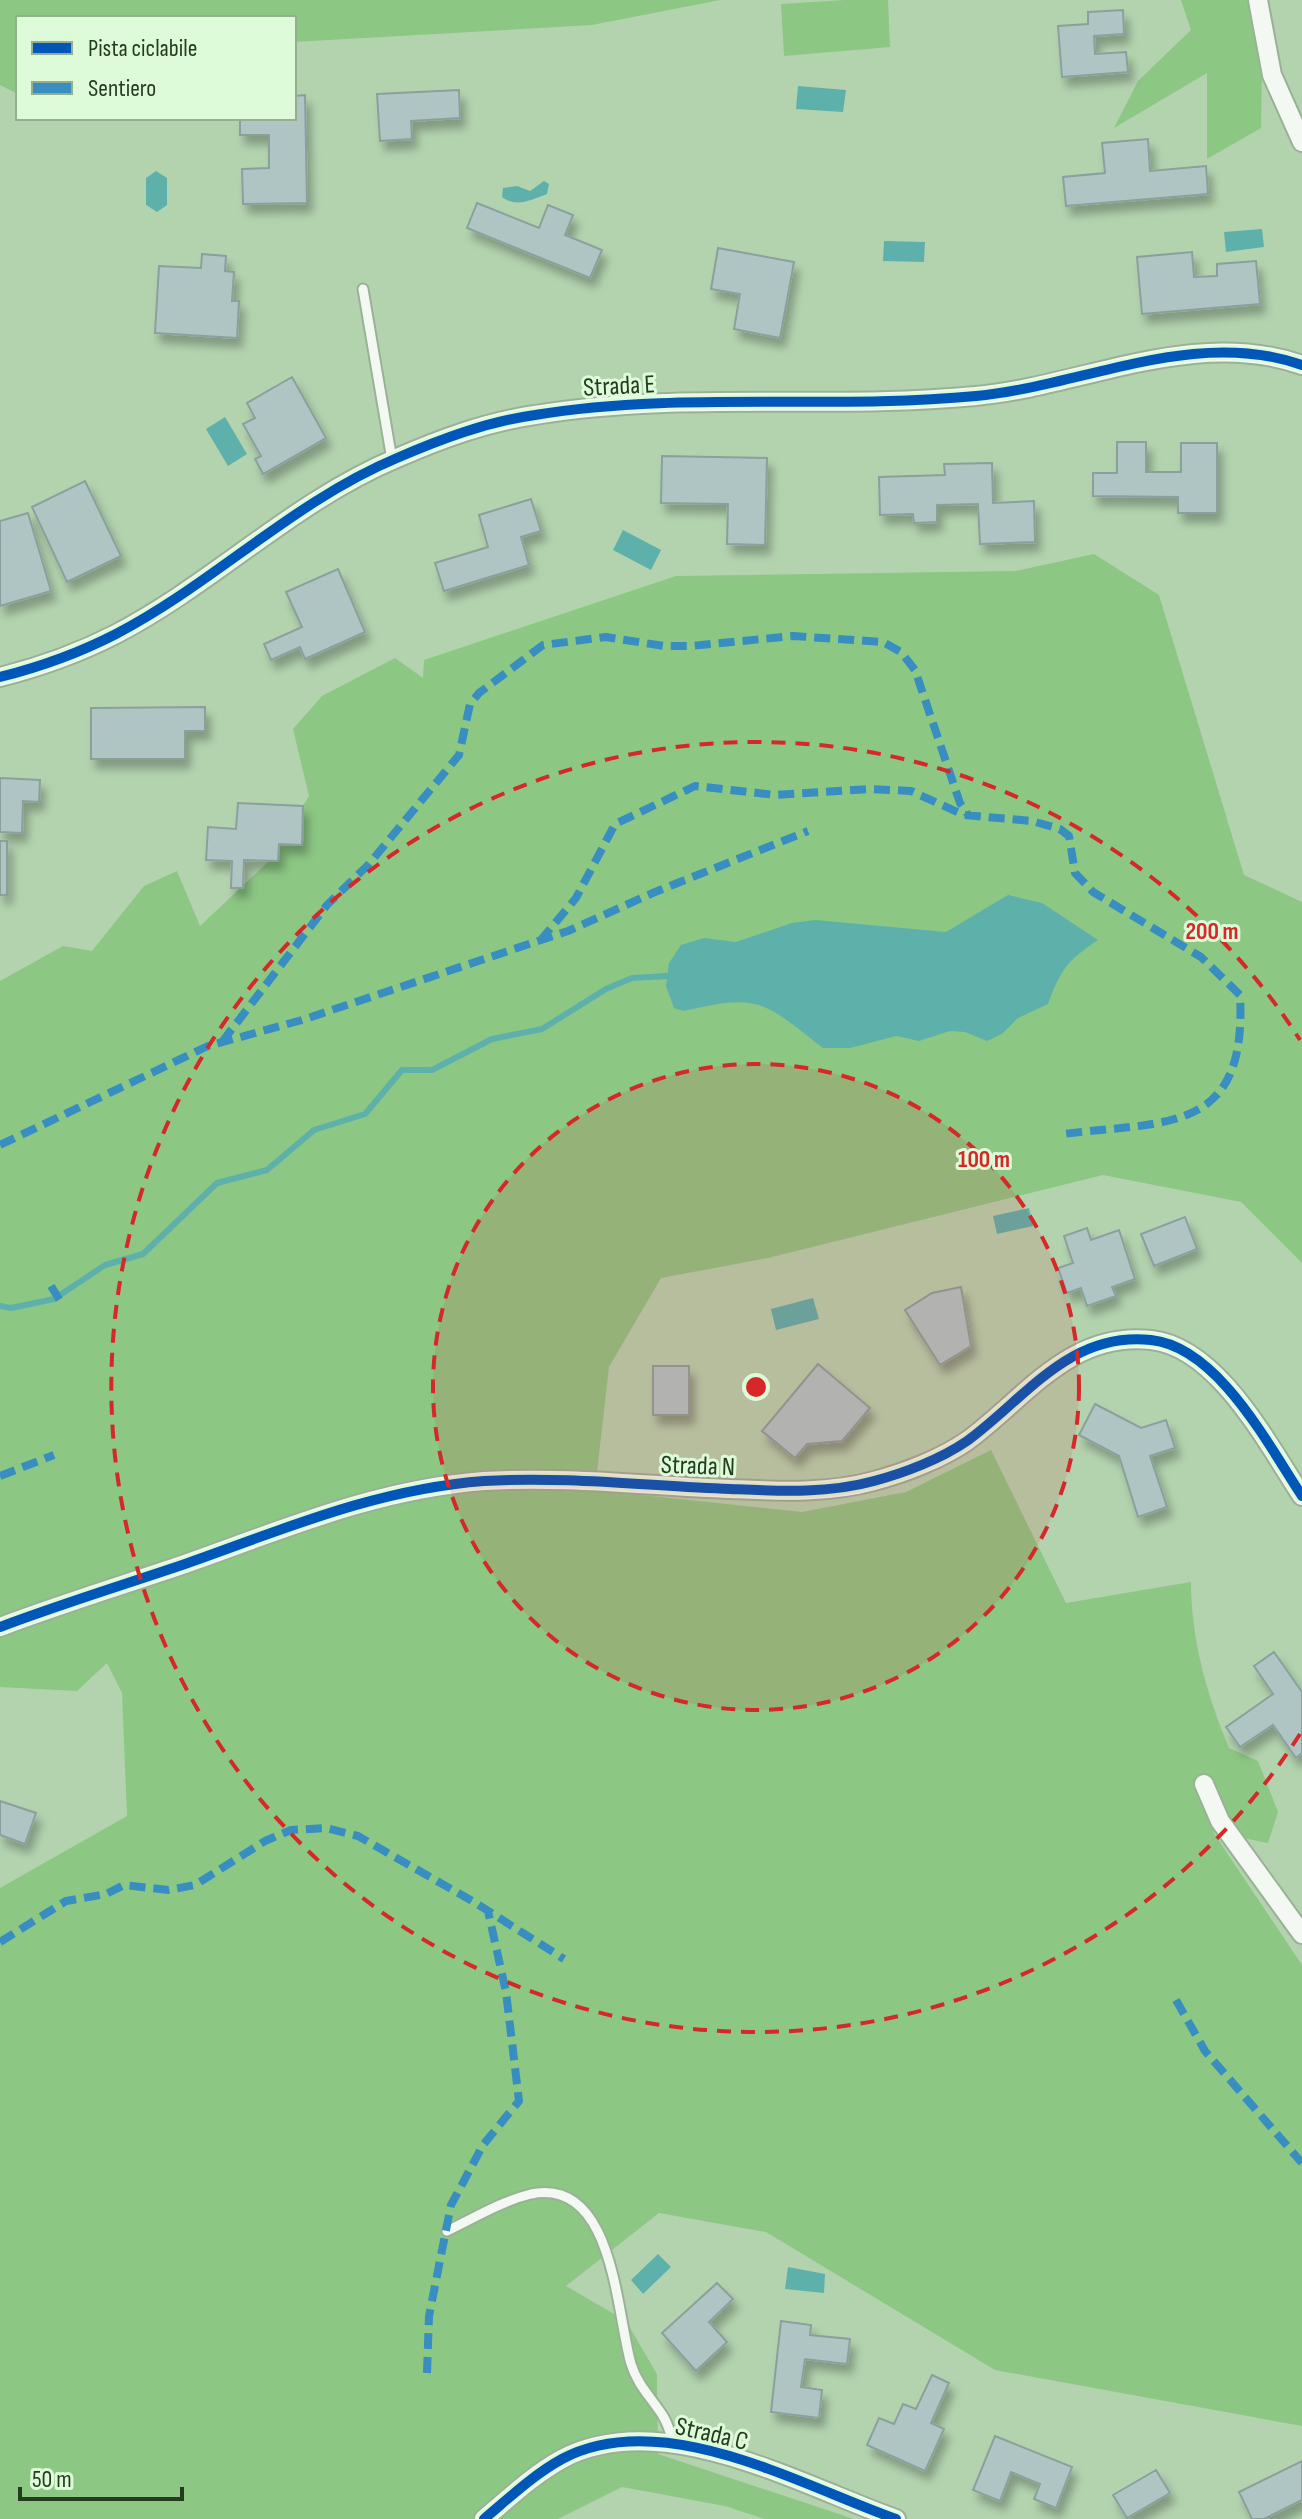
<svg xmlns="http://www.w3.org/2000/svg" width="1302" height="2519" font-family="'Sofia Sans Condensed',sans-serif">
  <style>
    .green { fill: #8cc784 }
    .water { fill: #5eb1ab }
    .lines { fill: none; stroke-linecap: round; stroke-linejoin: round }
    .stream { stroke: #5eb1ab; stroke-width: 6 }
    .building { fill: #aec5c4; stroke: #8ba09c; stroke-width: 2; filter: url(#shadow) }
    .lane-casing { stroke: #99b296; stroke-width: 13 }
    .street-casing { stroke: #99b296; stroke-width: 22 }
    .lane { stroke: #f4f8f3; stroke-width: 9 }
    .street { stroke: #f4f8f3; stroke-width: 18 }
    .quiet { stroke: #388ec0; stroke-width: 8; stroke-dasharray: 16 8; stroke-linecap: butt }
    .cycleway-casing { stroke: #defbd9; stroke-width: 15 }
    .cycleway { stroke: #0057b8; stroke-width: 10 }
    .ring { fill: none; stroke: #d62828; stroke-width: 4; stroke-dasharray: 14 10 }
    .labels { text-anchor: middle; stroke-width: 6; stroke-linejoin: round; paint-order: stroke }
    .street-label { font-size: 26px; fill: #243b20; stroke: #defbd9 }
    .centre { fill: #d62828; stroke: #defbd9; stroke-width: 4 }
    .ring-label { font-size: 24px; text-anchor: middle; font-weight: bold; fill: #d62828; stroke: #defbd9; stroke-width: 6; stroke-linejoin: round; paint-order: stroke }
  </style>
  <defs>
    <filter id="shadow"><feDropShadow dx="5" dy="9" stdDeviation="4" flood-color="#0004"/></filter>
  </defs>
  <rect width="100%" height="100%" fill="#b3d3af"/>
  <!-- green -->
  <path class="green" d="M0 0H720L592 25 294 42V18H18V94L0 85Z
    M845 0H888L890 47 784 56 781 4Z
    M1181 0H1263L1261 128 1207 159V73L1114 128 1138 81 1191 30Z
    M1094 554 1159 595 1244 875 1302 902V1263L1241 1202 1103 1175 768 1258 661 1278 609 1367 595 1490 802 1512 906 1492 991 1450 1066 1603 1191 1582C1191 1640 1207 1695 1229 1748L1258 1761 1278 1812 1268 1843 1213 1832 1302 1965V2426L995 2370 766 2232 659 2213 566 2286 626 2321 657 2374 658 2454 854 2519H765L725 2506 622 2487 558 2519H0V1888L127 1816 122 1693 107 1663 77 1691 0 1687V981L63 946 92 951 144 886 177 871 200 926 269 861 309 796 293 729 322 696 395 658 423 678 424 660 676 576 1016 571Z"/>
  <!-- water -->
  <path class="water" d="M798 86 846 90 843 112 796 109Z
    M156 171 167 178V205L157 212 146 205V178Z
    M544 181 549 184 547 194C531 200 516 208 502 197L503 188 517 186 530 191Z
    M1262 229 1264 247 1226 252 1224 232Z
    M884 241 925 242 924 262 883 261Z
    M225 417 247 454 228 466 206 429Z
    M623 530 661 550 651 570 613 550Z
    M1008 895 1042 903 1098 940C1067 961 1061 969 1048 1004L1018 1018 1002 1034 987 1041 965 1032 950 1031 919 1041 896 1036 850 1048H823C764 1002 760 993 684 1011L674 1008 666 986 669 963 681 945 704 938 736 942 792 923 815 920 946 932Z
    M1029 1208 1033 1226 997 1234 993 1216Z
    M813 1298 819 1319 776 1330 771 1309Z
    M658 2254 671 2267 643 2294 631 2280Z
    M788 2267 825 2274 824 2293 785 2289Z"/>
  <g class="lines">
    <!-- stream -->
    <path class="stream" d="M0 1306 11 1308 54 1299 105 1265 143 1254 217 1183 267 1170 314 1130 365 1114 402 1070H432L492 1039 542 1029 606 989 632 978 667 976"/>
  </g>
  <!-- building -->
  <path class="building" d="M1123 10 1124 34 1094 36 1095 54 1126 52 1128 72 1062 77 1058 26 1088 24V12Z
    M459 90 460 118 411 121 412 139 380 141 377 94Z
    M305 95 307 203 243 204 242 169 269 168V135H240V118H294V96Z
    M1148 139 1150 171 1206 166 1208 194 1066 206 1063 177 1105 173 1102 143Z
    M477 203 539 228 548 205 573 215 565 235 602 250 590 278 467 228Z
    M718 248 794 262 780 338 734 329 740 294 711 289Z
    M1192 252 1194 277 1217 276V264L1256 261 1260 304 1142 314 1137 257Z
    M202 254 226 256 225 271 234 272 232 301H239L237 338 155 333 159 266 201 268Z
    M292 377 326 438 263 474 255 459 261 456 243 424 255 418 247 403Z
    M1117 442H1146V472H1181V443H1217V513H1178V497L1093 496V473H1117Z
    M662 456 767 458 765 545 727 544 728 504 661 503Z
    M992 463 993 503 1034 501 1035 542 980 544 978 504 937 505V522L914 523 913 514 880 515 879 477 945 475 944 464Z
    M85 481 121 556 67 582 32 507Z
    M531 499 541 531 521 537 529 565 444 591 435 563 488 547 479 515Z
    M28 513 51 591 0 606V521Z
    M338 569 365 632 305 659 300 647 271 660 264 644 302 627 286 592Z
    M205 707V731H185V759H91V708Z
    M0 778 40 780 39 802 23 801 22 833 0 832Z
    M238 803 303 806 302 845 279 844 278 861 244 860 243 888H231L232 861 206 860 208 827 236 829Z
    M0 841H7V895H0Z
    M1185 1217 1197 1249 1154 1266 1141 1234Z
    M1087 1228 1091 1240 1119 1230 1135 1279 1112 1287 1116 1296 1087 1306 1081 1288 1067 1293 1058 1268 1073 1263 1064 1236Z
    M961 1287 971 1346 940 1365 905 1310 932 1293Z
    M818 1364 870 1408 842 1441 807 1444 795 1458 762 1431Z
    M653 1366H689V1415H653Z
    M1095 1404 1141 1428 1166 1420 1175 1448 1150 1456 1167 1507 1138 1517 1119 1456 1079 1435Z
    M1274 1652 1302 1692V1753L1296 1758 1273 1725 1240 1747 1226 1727 1273 1694 1254 1666Z
    M0 1801 36 1813 25 1844 0 1835Z
    M717 2283 733 2299 709 2322 727 2342 696 2371 662 2333Z
    M781 2321 811 2325 810 2335 850 2339 847 2364 805 2359 801 2387 822 2390 819 2418 771 2412Z
    M932 2375 949 2383 931 2423 944 2429 925 2471 867 2445 879 2418 894 2424 903 2404 916 2409Z
    M995 2436 1072 2467 1056 2508 1034 2499 1040 2484 1011 2472 1000 2501 973 2490Z
    M1302 2461V2500L1264 2519H1252L1239 2492Z
    M1156 2470 1170 2493 1127 2518 1113 2495Z"/>
  <g class="lines">
    <!-- lane casing -->
    <g class="lane-casing">
      <path id="lane" d="M363 289 392 460
        M447 2231C474 2218 502 2201 531 2194 614 2177 616 2312 631 2364 638 2386 651 2397 663 2416 668 2424 671 2435 674 2444"/>
    </g>
    <!-- street casing -->
    <g class="street-casing">
      <path id="street" d="M1258 0 1272 75 1302 142
        M0 677C40 667 79 653 116 634 214 583 294 501 397 458 441 439 486 422 535 415 680 391 830 410 976 396 1083 386 1194 327 1302 365
        M0 1627C61 1604 123 1585 185 1564 284 1529 377 1489 484 1481 565 1476 649 1486 730 1489 778 1491 827 1494 874 1481 904 1473 941 1459 967 1441 1025 1399 1069 1331 1151 1340 1218 1347 1268 1445 1302 1496
        M1204 1784 1220 1821 1302 1934
        M484 2519C509 2498 533 2475 562 2459 662 2406 800 2485 896 2519"/>
    </g>
    <!-- lane -->
    <use href="#lane" class="lane"/>
    <!-- street -->
    <use href="#street" class="street"/>
    <!-- quiet -->
    <path class="quiet" d="M540 941 576 898 615 824 695 786 776 795 871 789 911 791 964 815 1032 821 1060 829 1069 836 1075 873 1093 892 1201 957 1240 995C1247 1133 1171 1121 1063 1134
      M222 1042 327 905 369 864 459 755 470 704 479 693 543 645 606 637 664 646H691L793 636 883 642 901 652 915 670 960 803 969 816
      M0 1145 208 1046 302 1020 568 931 655 892 808 831
      M51 1286 62 1304
      M0 1476 54 1455
      M0 1942 66 1901 106 1894 124 1885 168 1890 195 1885 265 1841 291 1830 326 1828 358 1836 474 1902 564 1959
      M1176 2000 1205 2051 1302 2163
      M427 2373 429 2316 451 2205 483 2145 519 2101 506 1992 488 1911"/>
    <!-- cycleway casing -->
    <g class="cycleway-casing">
      <path id="cycleway" d="M0 677C40 667 79 653 116 634 214 583 294 501 397 458 441 439 486 422 535 415 680 391 830 410 976 396 1083 386 1194 327 1302 365
        M0 1627C61 1604 123 1585 185 1564 284 1529 377 1489 484 1481 565 1476 649 1486 730 1489 778 1491 827 1494 874 1481 904 1473 941 1459 967 1441 1025 1399 1069 1331 1151 1340 1218 1347 1268 1445 1302 1496
        M484 2519C509 2498 533 2475 562 2459 662 2406 800 2485 896 2519"/>
    </g>
    <!-- cycleway -->
    <use href="#cycleway" class="cycleway"/>
  </g>
  <!-- distance rings -->
  <circle cx="756" cy="1387" r="323" fill="#d62828" fill-opacity=".12"/>
  <g class="ring">
    <circle cx="756" cy="1387" r="323"/>
    <path d="M1300 1734A645 645 0 1 1 1300 1040"/>
  </g>
  <g class="labels">
    <!-- street labels -->
    <g class="street-label">
      <text transform="translate(619 385) rotate(-3)" y="9">Strada E</text>
      <text transform="translate(698 1465) rotate(2)" y="9">Strada N</text>
      <text transform="translate(712 2433) rotate(13)" y="9">Strada C</text>
    </g>
  </g>
  <circle cx="756" cy="1387" r="12" class="centre"/>
  <g class="ring-label">
    <text x="1212" y="939">200 m</text>
    <text x="984" y="1167">100 m</text>
  </g>
  <!-- legend -->
  <rect x="16" y="16" width="280" height="104" fill="#defbd9" stroke="#94ae8f" stroke-width="2"/>
  <rect x="32" y="42" width="40" height="12" fill="#0057b8" stroke="#94ae8f" stroke-width="2"/>
  <text x="88" y="56" font-size="24" fill="#243b20">Pista ciclabile</text>
  <rect x="32" y="82" width="40" height="12" fill="#388ec0" stroke="#94ae8f" stroke-width="2"/>
  <text x="88" y="96" font-size="24" fill="#243b20">Sentiero</text>
  <!-- scale -->
  <path d="M20 2487v12h162v-12" fill="none" stroke="#243b20" stroke-width="4"/>
  <text x="32" y="2487" font-size="24" fill="#243b20" stroke="#defbd9" stroke-width="6" paint-order="stroke">50 m</text>
</svg>
